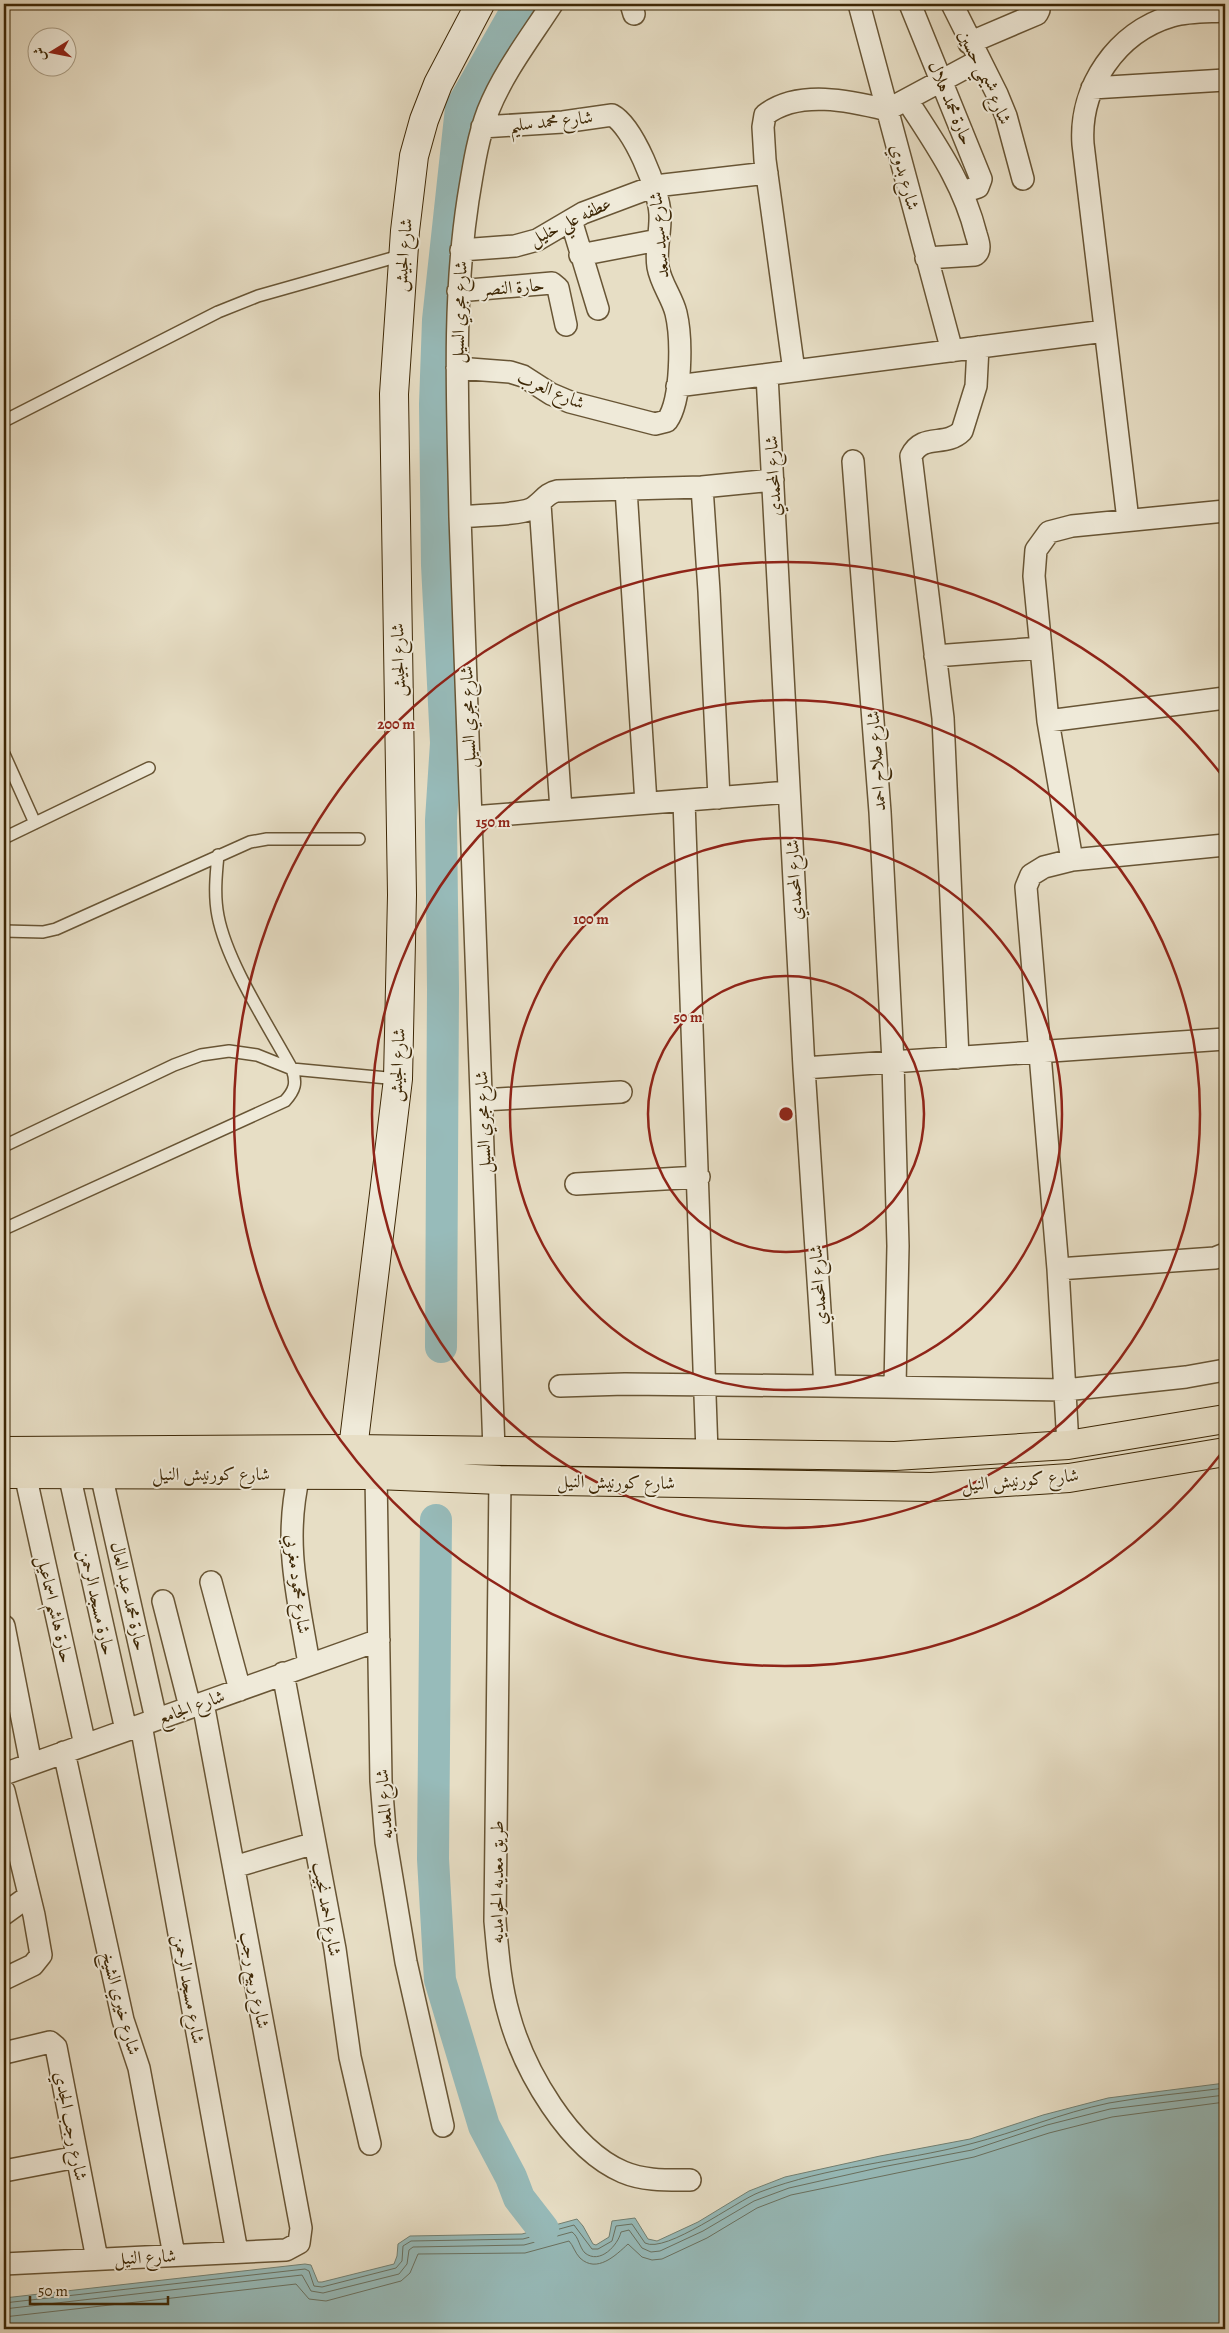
<svg xmlns="http://www.w3.org/2000/svg" width="1229" height="2333" font-family="Alegreya,Amiri,serif">
  <style>
    .water { fill: #97bbba; stroke: #738072 }
    .lines { fill: none; stroke-linecap: round; stroke-linejoin: round }
    .shore { stroke: #6a7160; stroke-width: 1 }
    .river { stroke: #97bbba; stroke-width: 32 }
    .lane-casing { stroke: #685535; stroke-width: 14 }
    .street-casing { stroke: #685535; stroke-width: 24 }
    .secondary-casing { stroke: #3d2705; stroke-width: 30 }
    .highway-casing { stroke: #3d2705; stroke-width: 30 }
    .lane { stroke: #efead9; stroke-width: 11 }
    .street { stroke: #efead9; stroke-width: 21 }
    .secondary { stroke: #efead9; stroke-width: 28 }
    .highway { stroke: #e7dec5; stroke-width: 28 }
    .ring { fill: none; stroke: #8f2418; stroke-width: 2.5 }
    .labels { text-anchor: middle; stroke-width: 4; stroke-linejoin: round; paint-order: stroke }
    .street-label { font-size: 18px; fill: #3d2705; stroke: #efead9 }
    .centre { fill: #8f2418; stroke: #efead9; stroke-width: 2.5 }
    .ring-label { font-size: 15px; text-anchor: middle; font-weight: bold; fill: #8f2418; stroke: #efead9; stroke-width: 4; stroke-linejoin: round; paint-order: stroke }
  </style>
  <rect width="100%" height="100%" fill="#e7dec5"/>
  <filter id="stains"><feTurbulence type="fractalNoise" baseFrequency=".004" numOctaves="4"/><feColorMatrix values="0 0 0 0 .2 0 0 0 0 .09 0 0 0 0 .02 0 0 0 .5 -.17"/></filter>
  <radialGradient id="worn" r=".72"><stop offset=".6" stop-color="#630" stop-opacity="0"/><stop offset="1" stop-color="#630" stop-opacity=".3"/></radialGradient>
  <!-- water -->
  <path class="water" d="M1225 2083V2329H4V2298L305 2264 311 2265 318 2282H322L394 2264 397 2256 398 2244 410 2236 522 2234 577 2219 583 2226 593 2244 596 2245 609 2237 612 2221 635 2218 648 2239 657 2241 698 2222 749 2191 785 2177 880 2156 970 2139 1043 2115 1108 2098Z"/>
  <g class="lines">
    <!-- shore -->
    <path class="shore" d="M4 2303 305 2269 309 2271 314 2286 322 2287 396 2268 402 2261 403 2246 411 2241 523 2239 574 2225 592 2249H598L612 2241 616 2226 632 2224 645 2243C666 2254 736 2201 760 2192 828 2166 901 2162 970 2144 1017 2132 1061 2113 1109 2103 1147 2096 1187 2093 1225 2088
      M4 2309 302 2275 311 2291 323 2293 399 2274 407 2264 409 2250 413 2247 524 2245 572 2232C579 2237 579 2247 585 2253 600 2265 618 2245 621 2232L629 2230 642 2248 651 2252 660 2251 703 2231 754 2201 789 2188 882 2167 972 2150 1047 2125 1110 2109 1225 2095
      M4 2317 296 2284 309 2299 326 2301 401 2281 410 2273 418 2254 525 2253 569 2241C573 2245 575 2253 580 2258 597 2274 616 2255 628 2244L642 2257 652 2260 662 2259 707 2238 757 2208 791 2195 974 2157 1049 2133 1112 2117 1225 2102"/>
    <!-- river -->
    <path class="river" d="M441 1347 443 989 441 820 446 743 437 565 435 404 438 320 461 108 520 4
      M436 1520 433 1859 440 1980 484 2126 511 2177 519 2198 543 2229"/>
    <!-- lane casing -->
    <g class="lane-casing">
      <path id="lane" d="M4 421 218 312 258 296 403 255
        M4 754 35 823
        M4 838 149 768
        M4 931 43 932 56 929 250 842 267 839H359
        M4 1146 174 1065 201 1055 229 1051 257 1055 292 1069 398 1079
        M4 1229 285 1101C295 1090 297 1083 292 1069 268 1025 227 963 218 916 214 896 216 875 218 855"/>
    </g>
    <!-- street casing -->
    <g class="street-casing">
      <path id="street" d="M631 4 634 14
        M859 4 952 351
        M910 4 981 179 978 187 963 192
        M952 4 997 94 1006 116 1023 179
        M969 43 1037 14 1039 10V4
        M1092 88 1225 80
        M907 100C935 144 963 182 976 234 978 241 982 250 975 255L926 258
        M571 220 598 309
        M461 250 515 246 537 240 583 213 655 186 767 173
        M580 255 658 240
        M458 291 552 283 558 288 566 325
        M457 368 510 372 523 376 551 394 570 402 655 424 667 421C682 400 682 338 676 313 672 297 661 284 658 267 655 250 661 232 660 214 659 190 633 126 612 115L563 122 482 127
        M794 371 765 160 763 127 765 115C798 89 851 101 887 110L980 60
        M767 375 804 1068 825 1386
        M677 386 1105 331
        M853 461 880 812 893 1062 898 1246 895 1386
        M702 487 773 480
        M626 489 646 803
        M540 504 561 810
        M460 517C478 515 517 515 531 509 541 504 546 493 557 491L702 487 709 591 719 798
        M1128 520 1083 144C1079 87 1117 32 1172 16 1188 11 1208 12 1225 11
        M935 656 1041 648
        M1048 721 1225 698
        M684 801 707 1452
        M472 817 789 792
        M1072 860 1048 721 1034 576 1036 550 1049 532 1072 526 1225 511
        M958 1058 943 718 911 456C923 432 945 448 962 431L976 386 978 347
        M804 1068 1225 1039
        M482 1100 621 1092
        M576 1184 699 1177
        M1058 1269 1215 1258 1225 1254
        M560 1386 625 1384 825 1386 1065 1390 1186 1377 1225 1370
        M1068 1445 1058 1269 1026 887 1031 875 1044 867 1072 860 1225 845
        M494 1450 460 517C458 411 452 305 468 200 473 170 477 140 488 111 503 73 530 38 552 4
        M25 1474 85 1745
        M69 1474 126 1730
        M101 1474 156 1719
        M299 1475C283 1543 298 1597 309 1664
        M376 1475 381 1781 386 1842 406 1962 443 2126
        M500 1480 495 1921C498 1953 500 1984 509 2015 524 2070 569 2149 623 2172 644 2181 667 2180 690 2180
        M211 1582 240 1690
        M163 1601 190 1707
        M4 1626 31 1764
        M283 1673 335 1949 350 2057 370 2144
        M141 1725 237 2252
        M64 1752 123 2020 139 2068 174 2255
        M4 1774 379 1640
        M4 1791 34 1915 41 1955 33 1965 4 1979
        M234 1867 315 1843
        M4 1914 29 1896
        M4 2053 50 2042 56 2047 97 2259
        M4 2171 77 2157
        M4 2264 286 2250 299 2243 301 2228 203 1703"/>
    </g>
    <!-- secondary casing -->
    <g class="secondary-casing">
      <path id="secondary" d="M353 1449 398 1079 402 895 394 394 405 231 414 156 424 120 438 84 480 4"/>
    </g>
    <!-- highway casing -->
    <g class="highway-casing">
      <path id="highway" d="M4 1451 353 1449 895 1456 1068 1445 1225 1419
        M4 1474 376 1475 500 1480 931 1487 1069 1478 1225 1452"/>
    </g>
    <!-- lane -->
    <use href="#lane" class="lane"/>
    <!-- street -->
    <use href="#street" class="street"/>
    <!-- secondary -->
    <use href="#secondary" class="secondary"/>
    <!-- highway -->
    <use href="#highway" class="highway"/>
  </g>
  <!-- distance rings -->
  <g class="ring">
    <circle cx="786" cy="1114" r="138"/>
    <circle cx="786" cy="1114" r="276"/>
    <circle cx="786" cy="1114" r="414"/>
    <path d="M1224 1450A552 552 0 1 1 1224 778"/>
  </g>
  <g class="labels">
    <!-- street labels -->
    <g class="street-label">
      <text transform="translate(985 77) rotate(65)" y="6">شارع شيمي حسين</text>
      <text transform="translate(951 103) rotate(67)" y="6">حارة محمد هلال</text>
      <text transform="translate(551 121) rotate(-6)" y="6">شارع محمد سليم</text>
      <text transform="translate(905 177) rotate(75)" y="6">شارع بدوي</text>
      <text transform="translate(570 221) rotate(-26)" y="6">عطفه علي خليل</text>
      <text transform="translate(659 235) rotate(-95)" y="6">شارع سيد سعد</text>
      <text transform="translate(403 255) rotate(-85)" y="6">شارع الجيش</text>
      <text transform="translate(513 287) rotate(-5)" y="6">حارة النصر</text>
      <text transform="translate(459 312) rotate(-88)" y="6">شارع مجري السيل</text>
      <text transform="translate(551 390) rotate(23)" y="6">شارع العرب</text>
      <text transform="translate(773 476) rotate(-93)" y="6">شارع المحمدي</text>
      <text transform="translate(398 660) rotate(-91)" y="6">شارع الجيش</text>
      <text transform="translate(468 717) rotate(-92)" y="6">شارع مجري السيل</text>
      <text transform="translate(876 761) rotate(-94)" y="6">شارع صلاح احمد</text>
      <text transform="translate(794 880) rotate(-93)" y="6">شارع المحمدي</text>
      <text transform="translate(397 1065) rotate(-87)" y="6">شارع الجيش</text>
      <text transform="translate(483 1122) rotate(-92)" y="6">شارع مجري السيل</text>
      <text transform="translate(818 1285) rotate(-94)" y="6">شارع المحمدي</text>
      <text x="211" y="1480">شارع كورنيش النيل</text>
      <text transform="translate(1020 1480) rotate(-5)" y="6">شارع كورنيش النيل</text>
      <text transform="translate(616 1482) rotate(1)" y="6">شارع كورنيش النيل</text>
      <text transform="translate(298 1584) rotate(83)" y="6">شارع محمود مغربي</text>
      <text transform="translate(129 1596) rotate(77)" y="6">حارة محمد عبد العال</text>
      <text transform="translate(97 1602) rotate(77)" y="6">حارة مسجد الرحمن</text>
      <text transform="translate(55 1609) rotate(77)" y="6">حارة هاشم اسماعيل</text>
      <text transform="translate(191 1707) rotate(-20)" y="6">شارع الجامع</text>
      <text transform="translate(384 1804) rotate(-94)" y="6">شارع المعديه</text>
      <text transform="translate(497 1882) rotate(-90)" y="6">طريق معديه الحوامديه</text>
      <text transform="translate(327 1909) rotate(80)" y="6">شارع احمد نجيب</text>
      <text transform="translate(255 1980) rotate(80)" y="6">شارع ربيع رجب</text>
      <text transform="translate(189 1989) rotate(80)" y="6">شارع مسجد الرحمن</text>
      <text transform="translate(121 2003) rotate(75)" y="6">شارع خيري الشيخ</text>
      <text transform="translate(71 2126) rotate(79)" y="6">شارع رجب الجدي</text>
      <text transform="translate(145 2257) rotate(-3)" y="6">شارع النيل</text>
    </g>
  </g>
  <circle cx="786" cy="1114" r="8" class="centre"/>
  <g class="ring-label">
    <text x="396" y="729">200 m</text>
    <text x="493" y="827">150 m</text>
    <text x="591" y="924">100 m</text>
    <text x="688" y="1022">50 m</text>
  </g>
  <!-- margin -->
  <rect width="1229" height="2333" fill="none" stroke="#e7dec5" stroke-width="20"/>
  <rect x="5" y="5" width="1219" height="2323" fill="none" stroke="#3d2705" stroke-width="2.5"/>
  <rect x="10" y="10" width="1209" height="2313" fill="none" stroke="#3d2705"/>
  <!-- north arrow -->
  <g transform="translate(52 52) rotate(260)"><circle r="24" fill="#efead9" stroke="#a89c84"/>
  <path d="M0-4L9 19L0 12L-9 19Z" fill="#8f2418"/>
  <text y="-8" font-size="14" font-weight="bold" text-anchor="middle" fill="#3d2705">ش</text>
  </g>
  <!-- scale -->
  <path d="M30 2296v8h138v-8" fill="none" stroke="#3d2705" stroke-width="2.5"/>
  <text x="38" y="2296" font-size="15" fill="#3d2705" stroke="#efead9" stroke-width="4" paint-order="stroke">50 m</text>
  <rect width="100%" height="100%" filter="url(#stains)"/>
  <rect width="100%" height="100%" fill="url(#worn)"/>
</svg>
